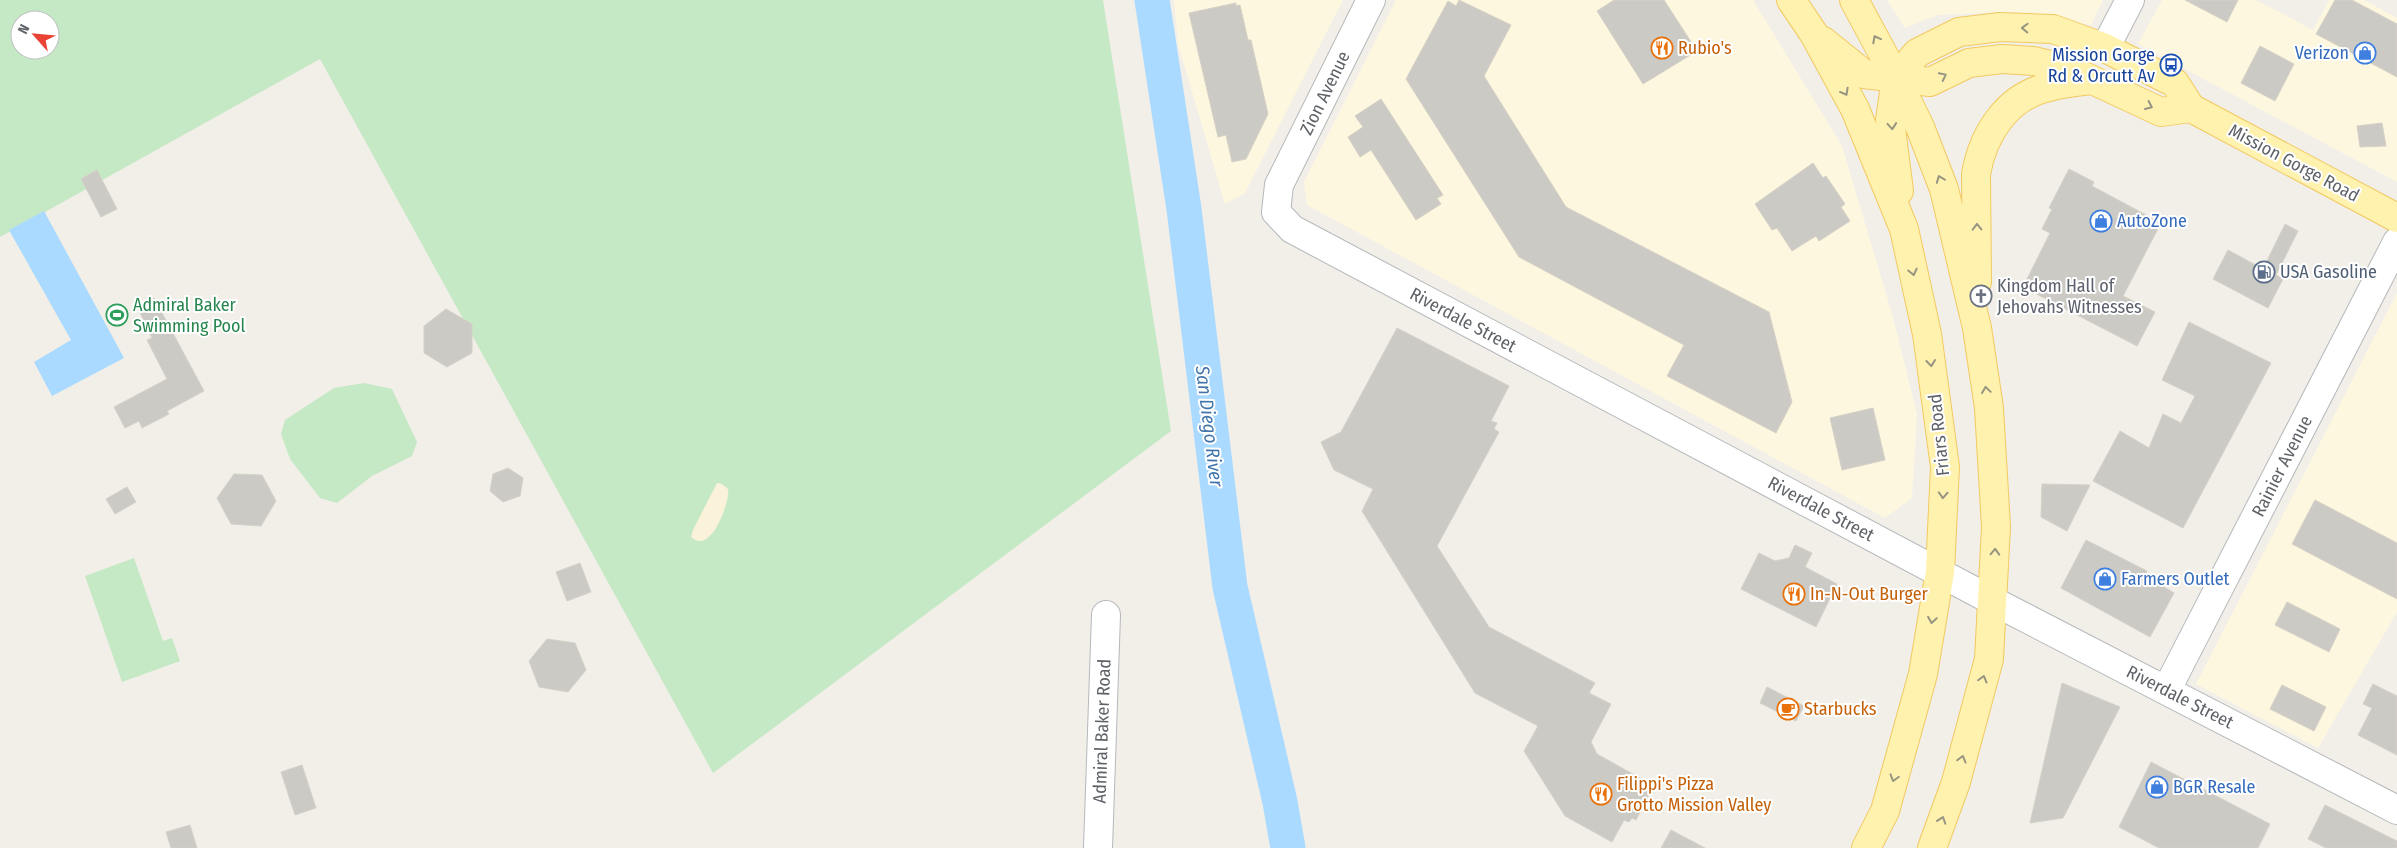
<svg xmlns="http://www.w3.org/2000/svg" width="2397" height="848" font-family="'Fira Sans Condensed',sans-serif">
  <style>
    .commercial { fill: #fef7e0 }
    .green { fill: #c5e8c5; fill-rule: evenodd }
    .sand { fill: #fbf3d9 }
    .water { fill: #aadaff }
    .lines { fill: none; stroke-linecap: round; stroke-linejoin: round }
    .river { stroke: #aadaff; stroke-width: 35 }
    .building { fill: #cccac5; stroke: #d6d1c6 }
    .minor-casing { stroke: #b5b8bc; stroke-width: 30 }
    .major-casing { stroke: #f2c960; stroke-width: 30 }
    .minor { stroke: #fff; stroke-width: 28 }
    .major { stroke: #fff2af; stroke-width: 28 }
    .oneway { stroke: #979581 }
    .labels { text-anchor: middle; stroke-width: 4; stroke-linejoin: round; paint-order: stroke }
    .food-label { font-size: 18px; fill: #c56008; stroke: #fff; text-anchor: start }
    .shop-label { font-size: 18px; fill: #366cbe; stroke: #fff; text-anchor: start }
    .transit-label { font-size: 18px; fill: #164399; stroke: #fff; text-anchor: end }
    .street-label { font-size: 18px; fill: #5f6368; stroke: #fff }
    .service-label { font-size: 18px; fill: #4e5e75; stroke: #fff; text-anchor: start }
    .worship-label { font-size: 18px; fill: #5b616d; stroke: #fff; text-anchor: start }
    .leisure-label { font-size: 18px; fill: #27864d; stroke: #fff; text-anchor: start }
    .water-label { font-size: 19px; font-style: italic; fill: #4174aa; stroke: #fff }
  </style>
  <rect width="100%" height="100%" fill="#f1efe8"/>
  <!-- commercial -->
  <path class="commercial" d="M1174 0H1343L1245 193 1225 204 1178 44Z
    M1396 0H1753L1842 146 1893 317 1917 414 1912 498 1885 518 1307 205 1304 182Z
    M1887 0H2103L2091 25 2015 12 1938 15 1905 28Z
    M2162 0H2256L2313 30 2329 0H2364L2397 18V182L2138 44Z
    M2397 293V612L2318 748 2196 684Z"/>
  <!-- green -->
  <path class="green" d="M0 0H1103L1171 431 713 773 320 59 0 237ZM20 20H50V50H20Z
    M364 383 392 389 417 442 412 456 372 476 337 503 320 498 290 459 281 434 285 420 334 388Z
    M134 558 163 641 172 638 180 661 122 682 85 576Z"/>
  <!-- sand -->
  <path class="sand" d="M717 483 722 484 728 489C731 497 712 557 691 537L693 530Z"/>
  <!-- water -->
  <path class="water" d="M44 211 124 358 52 396 34 362 71 340 9 230Z"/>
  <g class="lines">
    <!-- river -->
    <path class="river" d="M1152 0 1184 209 1230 587 1280 802 1288 848"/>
  </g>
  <!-- building -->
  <path class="building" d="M1459 0 1511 25 1484 76 1566 207 1769 312 1792 402 1776 433 1667 376 1684 345 1519 257 1406 79 1448 1 1456 6Z
    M1614 0H1664L1697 51 1643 84 1597 11Z
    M2185 0H2238L2227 22Z
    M2335 0H2352L2397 24V77L2316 34Z
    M1236 3V6L1240 5 1248 40H1251L1268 114 1246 159 1232 162 1226 135 1218 137 1189 13Z
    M2260 46 2294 64 2275 101 2241 83Z
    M1381 99 1443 195 1437 198 1441 204 1416 220 1371 150 1360 157 1348 137 1363 127 1355 116Z
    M2382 123 2386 146 2360 147 2357 126Z
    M1813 163 1823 178 1826 176 1845 204 1841 207 1850 221 1819 241 1816 236 1792 251 1777 228 1772 230 1755 204Z
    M2069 169 2094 182 2092 186 2161 223 2123 296 2155 312 2137 346 2023 287 2050 233 2042 229 2052 209 2049 208Z
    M97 170 117 209 101 217 81 179Z
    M2285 224 2298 231 2276 275 2283 279 2268 308 2213 279 2228 250 2263 269Z
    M154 298 204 391 167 411 169 414 142 428 139 421 125 428 114 407 167 379 147 340 152 338 137 306Z
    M446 309 472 324V353L447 367 424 353V326Z
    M2189 322 2271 363 2183 528 2093 481 2120 431 2149 448 2163 414 2181 423 2195 396 2162 380Z
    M1397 328 1509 386 1491 421 1497 423 1494 429 1499 432 1437 546 1489 627 1595 683 1589 693 1611 704 1591 742 1597 754 1649 783 1646 789 1651 791 1636 820 1632 818 1629 822 1624 820 1612 842 1565 816 1524 751 1538 726 1475 693 1362 511 1373 489 1334 470 1321 442 1341 432Z
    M1873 408 1885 460 1842 470 1830 418Z
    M508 468 523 478 520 496 503 502 490 491 493 474Z
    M234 474 262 475 276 501 261 526 231 524 217 498Z
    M2042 484 2090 485 2067 531 2041 517Z
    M127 487 136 502 115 514 106 499Z
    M2315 500 2397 543V599L2292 544Z
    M2086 540 2147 571 2145 575 2174 593 2150 637 2061 588Z
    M1795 545 1812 553 1805 567 1837 584 1816 627 1741 589 1759 553 1775 561 1789 558Z
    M580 563 591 592 567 601 556 572Z
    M2287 602 2340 629 2329 652 2275 625Z
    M547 639 575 643 586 670 568 692 539 687 529 661Z
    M2062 683 2120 707 2063 818 2030 823Z
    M2373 684 2397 696V755L2358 735 2372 708 2363 704Z
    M2282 685 2326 707 2314 731 2270 709Z
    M1767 687 1804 706 1796 721 1760 703Z
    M2151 762 2270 824 2258 848H2159L2119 827Z
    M302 765 316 808 295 815 281 772Z
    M2325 805 2397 841V848H2326L2308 839Z
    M190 825 197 848H171L166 832Z
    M1671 830 1705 848H1661Z"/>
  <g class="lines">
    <!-- minor casing -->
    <g class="minor-casing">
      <path id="minor" d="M1371 0 1279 185 1276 212 1292 229 1993 601 2397 810
        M2105 48 2130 0
        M2167 689 2397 242
        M1098 848 1106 615"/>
    </g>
    <!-- major casing -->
    <g class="major-casing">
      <path id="major" d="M1791 0 1814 34 1855 109 1904 229 1927 334 1945 467 1940 572 1923 674 1885 811 1866 848
        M1854 0 1896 78 1920 127 1944 189 1977 328 1989 408 1996 527 1989 659 1956 782 1932 848
        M1823 41 1864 74 1930 82 1969 63 2002 59 2034 61 2071 70 2161 112 2191 108
        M1896 78 1917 53 1959 32 2000 27 2053 29 2105 48 2175 83 2191 108 2397 218
        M1896 78 1890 120 1899 191
        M1977 282 1976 174C1983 134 2007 96 2049 87 2063 83 2078 82 2092 80"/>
    </g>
    <!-- minor -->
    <use href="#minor" class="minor"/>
    <!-- major -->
    <use href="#major" class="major"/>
  </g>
  <!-- one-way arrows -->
  <defs><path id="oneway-chevron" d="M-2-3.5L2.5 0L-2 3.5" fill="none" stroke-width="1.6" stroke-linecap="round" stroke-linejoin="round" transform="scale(1.25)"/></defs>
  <g class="oneway">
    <use href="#oneway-chevron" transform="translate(2025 28) rotate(-178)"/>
    <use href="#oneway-chevron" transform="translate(1876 39) rotate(-118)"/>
    <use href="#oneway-chevron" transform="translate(1943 76) rotate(-26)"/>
    <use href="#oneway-chevron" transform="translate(1845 92) rotate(61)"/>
    <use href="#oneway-chevron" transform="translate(2149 106) rotate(25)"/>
    <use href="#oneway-chevron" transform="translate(1892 126) rotate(85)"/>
    <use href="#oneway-chevron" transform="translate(1940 179) rotate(-111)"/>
    <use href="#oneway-chevron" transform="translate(1977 227) rotate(-91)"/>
    <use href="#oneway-chevron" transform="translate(1913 272) rotate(77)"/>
    <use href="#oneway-chevron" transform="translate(1931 363) rotate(83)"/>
    <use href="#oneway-chevron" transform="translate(1986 390) rotate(-98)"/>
    <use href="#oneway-chevron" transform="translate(1943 495) rotate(93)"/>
    <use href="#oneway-chevron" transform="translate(1995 552) rotate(-88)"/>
    <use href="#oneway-chevron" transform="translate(1932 620) rotate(99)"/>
    <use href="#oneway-chevron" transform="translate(1983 679) rotate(-75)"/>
    <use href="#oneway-chevron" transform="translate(1962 759) rotate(-75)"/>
    <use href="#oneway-chevron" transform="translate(1894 778) rotate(106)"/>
    <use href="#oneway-chevron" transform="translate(1942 820) rotate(-71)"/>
  </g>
  <!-- icons -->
  <defs>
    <g id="restaurant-ring" transform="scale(1.125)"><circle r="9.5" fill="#fff" stroke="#e8710a" stroke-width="1.5"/><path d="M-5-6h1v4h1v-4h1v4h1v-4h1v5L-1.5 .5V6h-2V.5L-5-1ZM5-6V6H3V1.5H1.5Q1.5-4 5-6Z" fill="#e8710a"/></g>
    <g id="shop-ring" transform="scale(1.125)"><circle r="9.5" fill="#fff" stroke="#3f7fe0" stroke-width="1.5"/><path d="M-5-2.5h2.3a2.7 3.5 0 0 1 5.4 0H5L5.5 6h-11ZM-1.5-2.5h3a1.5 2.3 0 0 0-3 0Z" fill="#3f7fe0"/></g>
    <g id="bus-ring" transform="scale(1.125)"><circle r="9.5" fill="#fff" stroke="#1a4fb4" stroke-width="1.5"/><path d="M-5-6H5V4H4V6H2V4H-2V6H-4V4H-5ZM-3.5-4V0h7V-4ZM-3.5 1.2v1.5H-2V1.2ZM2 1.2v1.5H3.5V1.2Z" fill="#1a4fb4"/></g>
    <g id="fuel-ring" transform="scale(1.125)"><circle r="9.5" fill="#fff" stroke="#5c6f8a" stroke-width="1.5"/><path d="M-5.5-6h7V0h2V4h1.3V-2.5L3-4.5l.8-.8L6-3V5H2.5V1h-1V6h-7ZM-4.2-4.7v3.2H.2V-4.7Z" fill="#5c6f8a"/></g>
    <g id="church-ring" transform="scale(1.125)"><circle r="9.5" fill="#fff" stroke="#6b7280" stroke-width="1.5"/><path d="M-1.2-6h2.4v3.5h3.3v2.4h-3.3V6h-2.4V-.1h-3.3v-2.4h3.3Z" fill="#6b7280"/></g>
    <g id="stadium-ring" transform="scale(1.125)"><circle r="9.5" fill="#fff" stroke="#2e9e5b" stroke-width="1.5"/><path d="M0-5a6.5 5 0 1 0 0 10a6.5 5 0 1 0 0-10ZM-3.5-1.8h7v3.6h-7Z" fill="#2e9e5b"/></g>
    <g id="cafe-ring" transform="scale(1.125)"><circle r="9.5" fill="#fff" stroke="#e8710a" stroke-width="1.5"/><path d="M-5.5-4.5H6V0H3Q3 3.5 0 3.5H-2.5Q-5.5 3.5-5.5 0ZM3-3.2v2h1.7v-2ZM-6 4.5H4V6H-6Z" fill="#e8710a"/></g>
  </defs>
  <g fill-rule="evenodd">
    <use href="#restaurant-ring" x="1662" y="48"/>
    <use href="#shop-ring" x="2365" y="53"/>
    <use href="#bus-ring" x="2171" y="65"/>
    <use href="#shop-ring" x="2101" y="221"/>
    <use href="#fuel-ring" x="2264" y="272"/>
    <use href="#church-ring" x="1981" y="296"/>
    <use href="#stadium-ring" x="117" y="315"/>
    <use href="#shop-ring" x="2105" y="579"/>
    <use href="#restaurant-ring" x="1794" y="594"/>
    <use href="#cafe-ring" x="1788" y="709"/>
    <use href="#shop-ring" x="2157" y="787"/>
    <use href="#restaurant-ring" x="1601" y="794"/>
  </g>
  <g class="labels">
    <!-- food labels -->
    <g class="food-label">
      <text x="1678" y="54">Rubio's</text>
      <text x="1810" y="600">In-N-Out Burger</text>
      <text x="1804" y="715">Starbucks</text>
      <text x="1617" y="790">Filippi's Pizza<tspan x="1617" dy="21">Grotto Mission Valley</tspan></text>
    </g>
    <!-- shop labels -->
    <g class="shop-label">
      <text x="2349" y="59" text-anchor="end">Verizon</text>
      <text x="2117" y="227">AutoZone</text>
      <text x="2121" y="585">Farmers Outlet</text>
      <text x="2173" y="793">BGR Resale</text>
    </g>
    <!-- transit labels -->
    <g class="transit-label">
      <text x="2155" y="61">Mission Gorge<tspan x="2155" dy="21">Rd &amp; Orcutt Av</tspan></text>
    </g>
    <!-- street labels -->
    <g class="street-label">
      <text transform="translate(1325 93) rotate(-64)" y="6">Zion Avenue</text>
      <text transform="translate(2294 163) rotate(28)" y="6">Mission Gorge Road</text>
      <text transform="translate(1463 320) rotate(28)" y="6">Riverdale Street</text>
      <text transform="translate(1939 435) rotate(-96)" y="6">Friars Road</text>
      <text transform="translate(2282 466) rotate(-63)" y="6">Rainier Avenue</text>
      <text transform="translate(1821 509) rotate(28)" y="6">Riverdale Street</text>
      <text transform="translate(2180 697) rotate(27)" y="6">Riverdale Street</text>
      <text transform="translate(1102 731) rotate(-88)" y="6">Admiral Baker Road</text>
    </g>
    <!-- service labels -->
    <g class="service-label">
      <text x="2280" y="278">USA Gasoline</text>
    </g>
    <!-- worship labels -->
    <g class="worship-label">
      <text x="1997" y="292">Kingdom Hall of<tspan x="1997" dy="21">Jehovahs Witnesses</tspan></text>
    </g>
    <!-- leisure labels -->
    <g class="leisure-label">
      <text x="133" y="311">Admiral Baker<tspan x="133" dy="21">Swimming Pool</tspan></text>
    </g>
    <!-- water labels -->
    <g class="water-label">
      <text transform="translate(1210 426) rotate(83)" y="7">San Diego River</text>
    </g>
  </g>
  <!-- north arrow -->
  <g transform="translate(35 35) rotate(297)"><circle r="24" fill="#ffffff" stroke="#bfc1c3"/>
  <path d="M0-4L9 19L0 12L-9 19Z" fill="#ea4335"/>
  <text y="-8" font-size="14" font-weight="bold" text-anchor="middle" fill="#5f6368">N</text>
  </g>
</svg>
